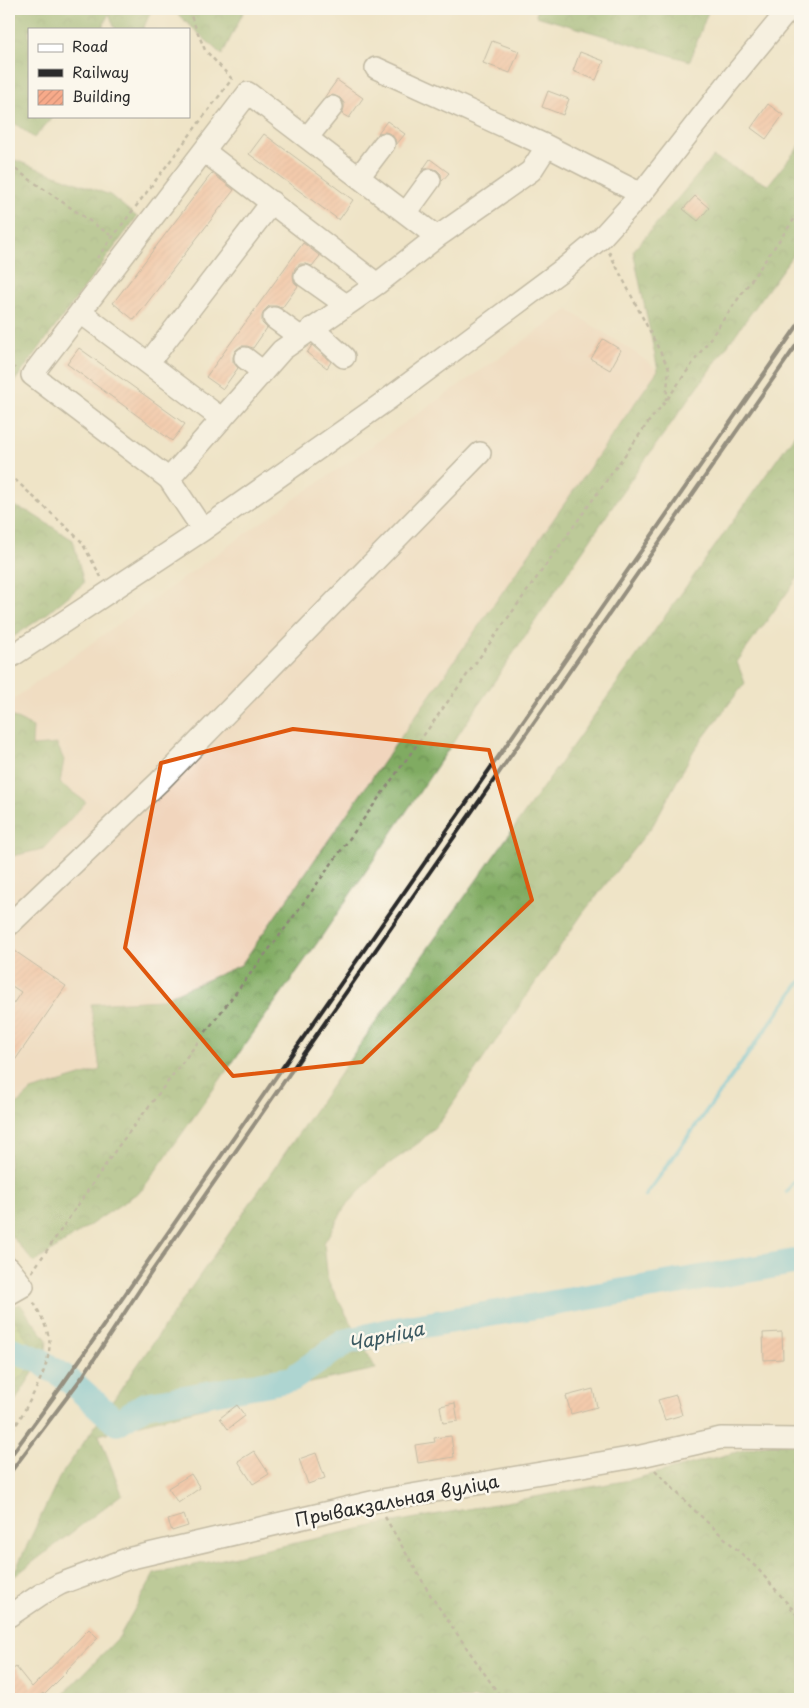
<svg xmlns="http://www.w3.org/2000/svg" width="809" height="1708" font-family="'Playpen Sans',sans-serif">
  <style>
    .built { fill: #f1d5bd }
    .forest { fill: url(#forest-crowns); stroke: #566b46 }
    .wetland { fill: url(#wetland-marsh); stroke: #66784e }
    .lines { fill: none; stroke-linecap: round; stroke-linejoin: round }
    .stream { stroke: #60c3de; stroke-width: 4.5 }
    .river { stroke: #60c3de; stroke-width: 26 }
    .building { fill: url(#building-hatch) }
    .minor-casing { stroke: #8d8879; stroke-width: 24 }
    .path { stroke: #8d8879; stroke-width: 2.5; stroke-dasharray: 4 4; stroke-linecap: butt }
    .minor { stroke: #fff; stroke-width: 21 }
    .rail { stroke: #2b2b2b; stroke-width: 4 }
    .marked { fill: none; stroke: #df570e; stroke-width: 4; stroke-linejoin: round }
    .labels { text-anchor: middle; stroke-width: 5; stroke-linejoin: round; paint-order: stroke }
    .street-label { font-size: 18px; fill: #2b2b2b; stroke: #fbf7ec }
    .water-label { font-size: 19px; font-style: italic; fill: #3b5961; stroke: #fbf7ec }
  </style>
  <defs>
    <pattern id="forest-crowns" width="20" height="18" patternUnits="userSpaceOnUse" patternTransform="scale(1.25)"><rect width="20" height="18" fill="#80ab62"/><path d="M2 6a3 3 0 1 1 6 0M12 15a3 3 0 1 1 6 0" fill="none" stroke="#698b51"/></pattern>
    <pattern id="wetland-marsh" width="20" height="14" patternUnits="userSpaceOnUse" patternTransform="scale(1.25)"><rect width="20" height="14" fill="#a0c670"/><path d="M1 5h8M5 5V1M11 12h8M15 12V8" fill="none" stroke="#8aaa61"/></pattern>
    <pattern id="building-hatch" width="6" height="6" patternUnits="userSpaceOnUse" patternTransform="scale(1.25)"><rect width="6" height="6" fill="#f7aa8a"/><path d="M-1 1l2-2M0 6l6-6M5 7l2-2" fill="none" stroke="#d49277"/></pattern>
  </defs>
  <rect width="100%" height="100%" fill="#fbf7ec"/>
  <filter id="ink" filterUnits="userSpaceOnUse"><feTurbulence type="fractalNoise" baseFrequency=".02" numOctaves="2"/><feDisplacementMap in="SourceGraphic" scale="10" xChannelSelector="R" yChannelSelector="G"/><feConvolveMatrix kernelMatrix="1 2 1 2 8 2 1 2 1" color-interpolation-filters="sRGB"/></filter>
  <filter id="wash" filterUnits="userSpaceOnUse"><feTurbulence type="fractalNoise" baseFrequency=".0096" numOctaves="4" result="noise"/><feDisplacementMap in="SourceGraphic" scale="20" xChannelSelector="R" yChannelSelector="G"/><feGaussianBlur stdDeviation="1.12" result="paint"/><feColorMatrix in="noise" values="0 0 0 0 0 0 0 0 0 0 0 0 0 0 0 0 0 1.4 0 .05"/><feComposite in="paint" operator="in"/></filter>
  <g filter="url(#wash)">
    <rect width="100%" height="100%" fill="#efe4c7"/>
    <!-- built -->
    <path class="built" d="M568 310 637 354 658 370 34 1263 9 1233V702L293 500Z"/>
    <!-- forest -->
    <path class="forest" d="M9 9H152L143 29H115L109 13 102 29H29V116H54L34 138 9 119Z
      M172 9H245L222 55Z
      M537 9H709L690 61 536 16Z
      M800 145V245L632 478 320 939 142 1190 34 1263 9 1233V1112L31 1091 100 1070 91 1004 160 1000 241 965 658 370 633 251 713 157 768 185Z
      M9 155 12 159 110 195 137 217 9 389Z
      M800 427V575L737 662 745 683 694 750 653 825 583 913 441 1121 420 1142 379 1171 345 1207 324 1243 328 1281 376 1369 236 1399 99 1435 122 1494 11 1579 59 1478 396 993Z
      M9 504 29 512 73 540 84 583 48 613 9 640Z
      M9 715 33 727 32 746 57 744 64 760 60 783 86 802 43 849 9 857Z
      M20 1304 47 1340 46 1352 9 1411V1308Z
      M800 1439V1699H59L119 1637 154 1574 377 1525 630 1480 771 1443Z"/>
    <!-- wetland -->
    <path class="wetland" d="M15 1320 41 1361 9 1386V1322Z"/>
    <g class="lines">
      <!-- stream -->
      <path class="stream" d="M787 1192 800 1174
        M645 1196 800 982"/>
      <!-- river -->
      <path class="river" d="M9 1349 41 1361 51 1369 56 1371 75 1385 117 1423 145 1405 292 1379 345 1342 390 1331 800 1261"/>
    </g>
    <g id="blocks">
      <!-- building -->
      <path class="building" d="M492 41 519 51 510 73 483 63Z
        M580 52 604 61 596 80 573 71Z
        M337 80 363 98 349 118 342 114 344 108V103L340 98 333 95 324 98Z
        M548 91 569 99 563 115 542 107Z
        M768 104 783 115 766 139 751 128Z
        M387 121 405 134 396 145 395 139 391 134 385 132 378 133Z
        M264 134 353 200 339 220 249 154Z
        M430 159 449 173 442 181 441 174 437 170 431 168H425L421 172Z
        M212 173 234 190 134 320 113 303Z
        M695 196 709 208 698 221 683 209Z
        M303 243 320 256 312 266 306 264H300L295 268 293 275 294 282 298 286 282 308 276 306H269L264 311 262 316V323L267 328 253 348 247 346H241L235 351 233 357V362L238 368 223 389 206 377Z
        M603 339 621 350 610 370 591 359Z
        M312 345 331 362 327 368 307 353Z
        M79 348 185 424 172 441 67 364Z
        M9 947 66 986 9 1069V1010L21 992 9 984Z
        M782 1332 783 1359 764 1360 763 1333Z
        M593 1389 597 1407 571 1414 566 1396Z
        M676 1395 682 1415 665 1420 658 1400Z
        M455 1403 458 1421 443 1423 440 1406Z
        M237 1405 245 1416 228 1429 220 1418Z
        M451 1436 454 1457 418 1463 415 1445 435 1442 434 1438Z
        M254 1451 269 1474 253 1484 238 1461Z
        M316 1453 325 1478 308 1484 299 1459Z
        M191 1474 200 1488 178 1503 168 1488Z
        M184 1515 188 1526 172 1531 168 1520Z
        M89 1629 98 1638 65 1672 66 1673 44 1695 43 1693 39 1696 42 1699H9V1672L16 1667 32 1687Z"/>
    </g>
  </g>
  <g filter="url(#ink)">
    <use href="#blocks" fill-opacity="0" stroke="#8d8879" stroke-width="1"/>
    <g class="lines">
      <!-- minor casing -->
      <g class="minor-casing">
        <path id="minor" d="M376 68 547 146
          M307 138 332 107
          M204 151 377 284
          M359 177 384 144
          M406 213 430 180
          M305 276 346 305
          M80 312 222 419
          M274 318 300 337
          M312 328 344 357
          M156 353 272 202
          M245 358 263 372
          M169 479 282 350 377 284 437 237 531 171 547 146 641 194
          M203 530 169 479 32 375 248 93 437 237
          M9 658 203 530 387 400 566 267 601 238 641 194 728 83 789 9
          M9 925 159 782 480 453
          M9 1268 23 1286 9 1294
          M9 1616 40 1595 60 1584 127 1559 376 1501 641 1456 721 1438 800 1439"/>
      </g>
      <!-- path -->
      <path class="path" d="M9 165 113 237
        M609 252 669 369 666 400
        M97 258 232 79 205 50 188 9
        M9 375 15 367
        M9 474 81 541 101 577
        M32 1272 117 1148 286 927 650 420 666 401 800 211
        M9 1438C22 1413 54 1366 49 1338 46 1325 39 1312 32 1299
        M655 1470 692 1508 757 1568 800 1618
        M9 1485 10 1484
        M385 1517 431 1596 502 1699"/>
      <!-- minor -->
      <use href="#minor" class="minor"/>
      <!-- rail -->
      <path class="rail" d="M9 1458 58 1391 800 322
        M9 1474 83 1376 148 1277 800 340"/>
    </g>
  </g>
  <!-- marked area -->
  <path d="M0 0H809V1708H0ZM293 729 489 750 532 900 362 1062 233 1076 125 948 161 763Z" fill="#efe4c7" fill-opacity=".55" fill-rule="evenodd"/>
  <path class="marked" d="M293 729 489 750 532 900 362 1062 233 1076 125 948 161 763Z"/>
  <g class="labels">
    <!-- street labels -->
    <g class="street-label">
      <text transform="translate(397 1501) rotate(-11)" y="6">Прывакзальная вуліца</text>
    </g>
    <!-- water labels -->
    <g class="water-label">
      <text transform="translate(386 1336) rotate(-12)" y="7">Чарніца</text>
    </g>
  </g>
  <!-- margin -->
  <rect width="809" height="1708" fill="none" stroke="#fbf7ec" stroke-width="30"/>
  <!-- legend -->
  <rect x="28" y="28" width="162" height="90" fill="#fbf7ec" stroke="#a8a59f"/>
  <rect x="38" y="44" width="25" height="8" fill="#ffffff" stroke="#a8a59f"/>
  <text x="72" y="52" font-size="15" fill="#2b2b2b">Road</text>
  <rect x="38" y="69" width="25" height="8" fill="#2b2b2b" stroke="#a8a59f"/>
  <text x="72" y="78" font-size="15" fill="#2b2b2b">Railway</text>
  <rect x="38" y="90" width="25" height="15" fill="url(#building-hatch)" stroke="#a8a59f"/>
  <text x="72" y="102" font-size="15" fill="#2b2b2b">Building</text>
</svg>
